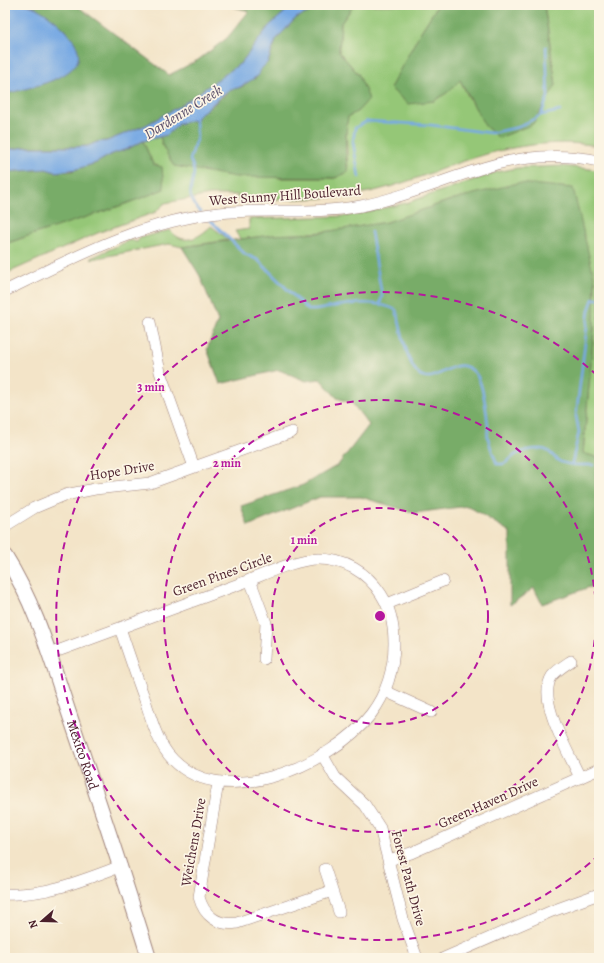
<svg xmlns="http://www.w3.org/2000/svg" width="604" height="963" font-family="Alegreya,serif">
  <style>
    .green { fill: #95c777; stroke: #707351 }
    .forest { fill: #78ac68; stroke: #61664a }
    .water { fill: #77a9e3; stroke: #606487 }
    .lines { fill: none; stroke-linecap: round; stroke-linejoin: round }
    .stream { stroke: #77a9e3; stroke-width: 2.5 }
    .minor-casing { stroke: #9e827a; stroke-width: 12 }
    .major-casing { stroke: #9e827a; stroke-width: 16 }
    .minor { stroke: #fff; stroke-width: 11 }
    .major { stroke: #fff; stroke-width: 14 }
    .ring { fill: none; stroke: #b5179e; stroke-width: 2; stroke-dasharray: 7 5 }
    .labels { text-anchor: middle; stroke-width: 3.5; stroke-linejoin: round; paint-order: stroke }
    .street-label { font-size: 14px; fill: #4a1f2b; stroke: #fcf5e5 }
    .water-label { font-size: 15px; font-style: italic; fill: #5a4f6b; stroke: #fcf5e5 }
    .centre { fill: #b5179e; stroke: #fcf5e5; stroke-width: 2 }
    .ring-label { font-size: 12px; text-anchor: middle; font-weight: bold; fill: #b5179e; stroke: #fcf5e5; stroke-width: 3.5; stroke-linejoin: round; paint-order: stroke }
  </style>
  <rect width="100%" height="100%" fill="#fcf5e5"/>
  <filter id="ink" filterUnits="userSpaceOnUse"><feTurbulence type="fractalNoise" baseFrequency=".025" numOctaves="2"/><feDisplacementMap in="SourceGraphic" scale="8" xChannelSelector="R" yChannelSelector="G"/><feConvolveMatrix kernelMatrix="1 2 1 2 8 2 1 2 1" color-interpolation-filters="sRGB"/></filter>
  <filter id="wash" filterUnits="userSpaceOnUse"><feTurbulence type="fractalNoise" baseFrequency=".012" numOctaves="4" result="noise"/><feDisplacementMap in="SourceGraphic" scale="16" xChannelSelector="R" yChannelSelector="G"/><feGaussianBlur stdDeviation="0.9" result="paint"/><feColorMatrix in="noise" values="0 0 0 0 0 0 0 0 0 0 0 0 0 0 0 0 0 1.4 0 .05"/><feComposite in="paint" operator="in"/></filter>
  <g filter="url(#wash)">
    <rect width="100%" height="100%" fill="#f3e4c8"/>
    <!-- green -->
    <path class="green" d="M354 5H438L420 33 448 92 460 80 472 104 556 85 544 5H599V146C562 140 523 144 487 154 450 164 415 181 378 190 333 201 286 199 241 199H236L238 195H210L165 203 156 212 100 232 5 274V244L54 227 153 164 143 141 160 137 164 149 279 178H335L348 172 346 129 348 116 358 111 359 75 339 52 341 23Z
      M561 166 599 170V458L583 454 594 329 595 281 454 199C432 206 410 217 387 222 341 234 288 233 240 239L235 231 249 229V219L348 216 406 203 497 172 517 168Z
      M211 226 229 240 182 247 169 244 92 259 91 258 130 240 137 242 140 238 170 230C183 246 198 239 211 226Z"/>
    <!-- forest -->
    <path class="forest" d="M29 5H76L169 75 198 60 227 38 249 11 226 5H293L269 26 241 63 183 104 146 125 107 141 97 142 88 146 75 147H27L5 150V94L60 77 70 70 66 30Z
      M325 5H354L341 23 339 52 359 75 369 99 358 111 348 117C345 135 345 153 348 172L335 178 236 177 174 166 164 149 160 137C172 133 179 120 193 120L196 124 197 117C208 110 218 100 229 91 233 88 238 89 243 86 248 82 250 79 256 78L261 67 268 62 276 40 281 34 296 18Z
      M438 5H544L556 85 533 124 499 138 485 126 460 80 448 92 434 101 408 104 390 88 420 33Z
      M143 141 153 164 162 167 164 189C112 211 58 225 5 244V172L46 169 56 172 71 171 96 163 112 154 127 149Z
      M518 183 573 188 595 281 594 329 583 453 599 458V587H590L542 604 534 588 510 605V532L468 506 414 513 361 497H320L248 526 241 506 303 485 338 465 369 425 352 403 337 398 320 379 306 381 279 370 220 384 207 349 218 321 200 276 182 247 271 235 317 233 387 222 454 199Z"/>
    <!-- water -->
    <path class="water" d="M5 5C12 5 23 3 29 5 46 10 90 44 76 64 65 81 25 89 5 94Z
      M293 5H325L296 18 281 34 276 40 268 62 259 71V75C258 76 242 86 240 87 237 89 234 88 231 89 219 96 209 109 197 117L196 125 193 120 179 124 167 135 143 141 127 149 112 154 96 163 77 169 56 172 46 169 5 172V150L27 147H75L88 146 97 142 107 141 146 125 183 104 241 63 269 26Z"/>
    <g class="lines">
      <!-- stream -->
      <path class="stream" d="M541 115 560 111
        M196 122 197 137 190 160C203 182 177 189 201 212
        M359 177 353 142 355 128 367 121 431 125 491 133 519 127 541 115 548 97 546 47
        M208 218 245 254 258 260 308 310C320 311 331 306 343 305 359 302 381 302 396 310 402 326 406 373 425 377 442 380 456 353 475 373 483 381 487 414 488 426 488 430 487 434 488 438 490 447 494 456 497 464 507 465 508 460 515 455 522 451 531 449 539 449 550 448 551 456 559 461 567 466 583 465 593 465
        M371 232 382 296 380 304
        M572 463 579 432 576 416 589 310 593 299H599"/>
    </g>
  </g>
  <g filter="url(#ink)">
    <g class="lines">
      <!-- minor casing -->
      <g class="minor-casing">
        <path id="minor" d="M5 291C73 258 142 221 219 213 266 208 314 215 361 206 403 198 442 180 483 168 519 156 561 153 599 161
          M150 322 160 372 194 467
          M5 526 34 508 65 495 95 489 150 483 292 432
          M250 580 266 623 264 659
          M387 604 443 581
          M49 654 63 649C123 627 182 605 242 583 263 575 295 559 318 559 344 559 367 572 381 594 390 608 394 626 394 643 394 668 387 693 371 714 332 765 217 816 168 754 156 738 151 718 145 700 136 676 128 652 120 628
          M571 661C565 665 557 670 552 676 536 700 570 754 580 778
          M385 691 431 712
          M322 754 335 777 365 805 380 828 403 919 417 958
          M218 783 199 897C204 916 218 926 237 923L332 891
          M389 860 411 853 599 769
          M325 869 339 912
          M5 894C46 896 83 880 121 866
          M444 958 552 911 599 894"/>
      </g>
      <!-- major casing -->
      <g class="major-casing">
        <g id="major">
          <path id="s1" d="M5 556C38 608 53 667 73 725 99 802 125 880 149 958"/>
        </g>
      </g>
      <!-- minor -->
      <use href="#minor" class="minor"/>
      <!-- major -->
      <use href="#major" class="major"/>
    </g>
  </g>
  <!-- distance rings -->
  <g class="ring">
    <circle cx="380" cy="616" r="108"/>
    <circle cx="380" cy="616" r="216"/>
    <path d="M599 855A324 324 0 1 1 599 377"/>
  </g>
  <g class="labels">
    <!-- street labels -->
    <g class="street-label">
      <text transform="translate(285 195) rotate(-4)" y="5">West Sunny Hill Boulevard</text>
      <text transform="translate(122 470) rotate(-9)" y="5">Hope Drive</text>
      <text transform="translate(222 574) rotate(-20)" y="5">Green Pines Circle</text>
      <text dy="5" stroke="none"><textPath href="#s1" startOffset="214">Mexico Road</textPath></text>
      <text transform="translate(488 802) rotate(-24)" y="5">Green Haven Drive</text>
      <text transform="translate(193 842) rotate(-80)" y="5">Weichens Drive</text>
      <text transform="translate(409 878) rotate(75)" y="5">Forest Path Drive</text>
    </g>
    <!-- water labels -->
    <g class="water-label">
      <text transform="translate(183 112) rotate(-32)" y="5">Dardenne Creek</text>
    </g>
  </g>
  <circle cx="380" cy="616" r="6" class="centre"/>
  <g class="ring-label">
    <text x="151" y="391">3 min</text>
    <text x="227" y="467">2 min</text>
    <text x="304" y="544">1 min</text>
  </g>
  <!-- margin -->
  <rect width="604" height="963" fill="none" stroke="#fcf5e5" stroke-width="20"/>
  <!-- north arrow -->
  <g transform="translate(42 921) rotate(250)" stroke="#fcf5e5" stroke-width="3" paint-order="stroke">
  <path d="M0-3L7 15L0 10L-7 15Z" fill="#4a1f2b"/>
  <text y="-6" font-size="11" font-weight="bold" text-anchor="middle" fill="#4a1f2b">N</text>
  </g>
</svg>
